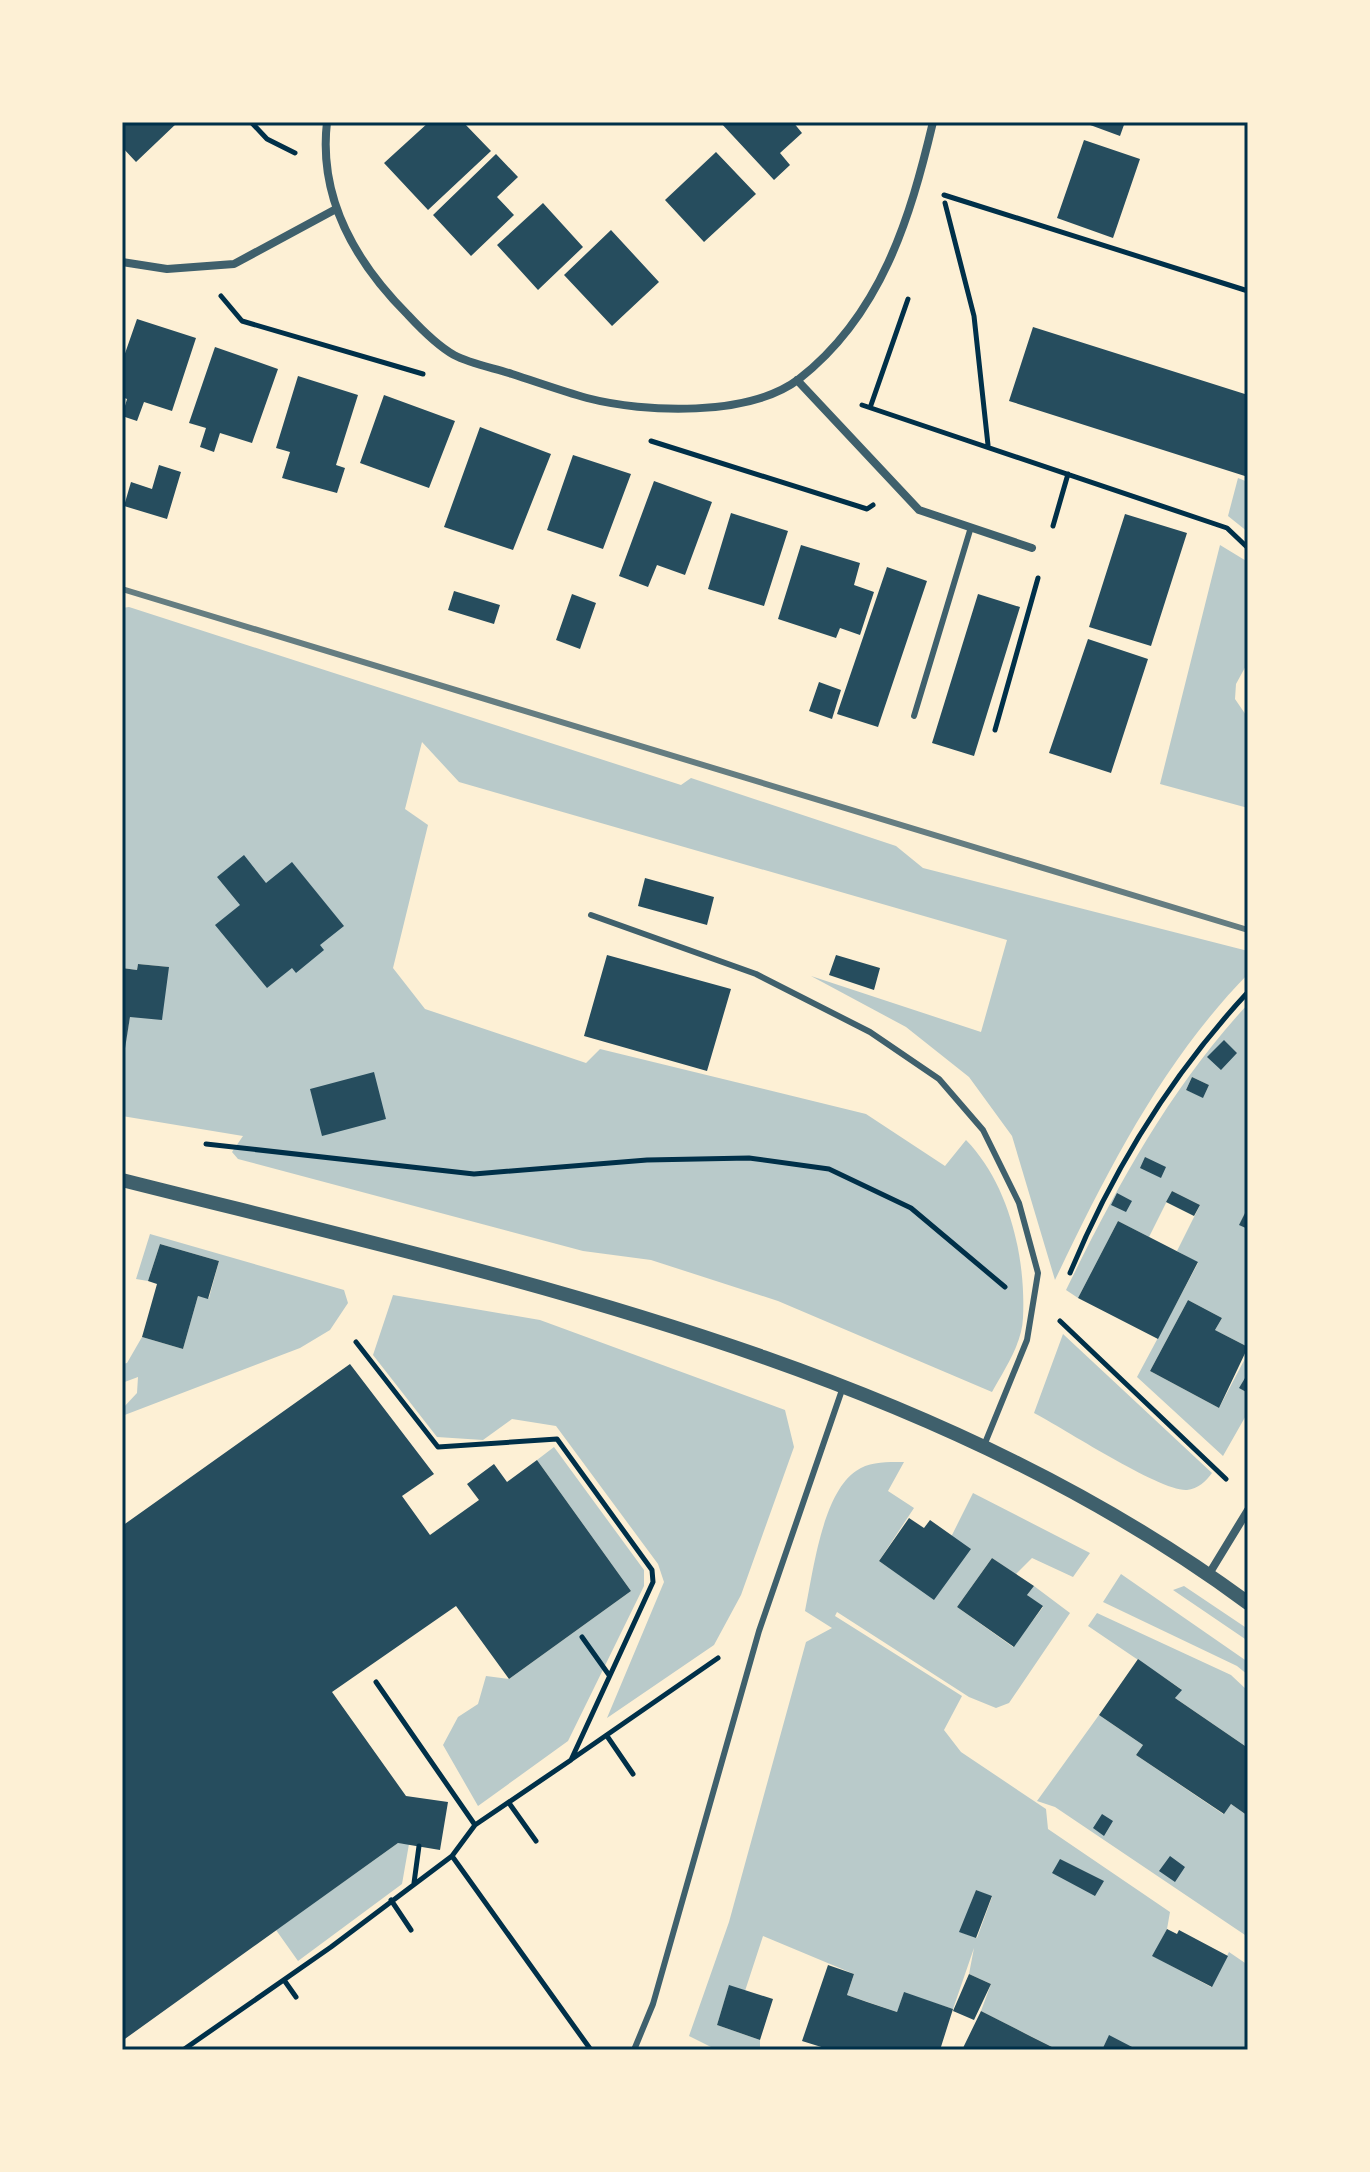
<svg xmlns="http://www.w3.org/2000/svg" width="1370" height="2172" font-family="'Titillium Web',sans-serif">
  <style>
    .green { fill: #b9caca; fill-rule: evenodd }
    .building { fill: #264d5e }
    .lines { fill: none; stroke-linecap: round; stroke-linejoin: round }
    .path { stroke: #003049; stroke-width: 5 }
    .service { stroke: #3f606c; stroke-width: 6 }
    .minor { stroke: #3f606c; stroke-width: 8 }
    .tertiary { stroke: #3f606c; stroke-width: 14 }
    .rail { stroke: #657d81; stroke-width: 6 }
    .neatline { fill: none; stroke: #003049; stroke-width: 3 }
  </style>
  <rect width="100%" height="100%" fill="#fdf0d5"/>
  <!-- green -->
  <path class="green" d="M1238 478 1248 482V532L1228 516Z
    M1220 545 1248 562V662L1236 684 1235 699 1248 718V808L1160 784Z
    M129 607 681 785 691 778 896 846 923 868 1248 951V974C1163 1061 1107 1171 1055 1280L1012 1136 969 1077 906 1027 811 976 981 1032 1007 940 459 782 422 742 405 809 428 825 393 968 425 1009 586 1063 600 1049 866 1114 945 1166 966 1140C1009 1184 1026 1257 1023 1318 1022 1344 1004 1370 992 1392L778 1301 651 1260 583 1251 238 1159 232 1152 243 1136 122 1116V1062L130 1017 168 967 138 964 137 970 122 968V608Z
    M1248 1004V1207L1240 1224 1248 1229V1347L1215 1330 1222 1318 1188 1300 1150 1371 1219 1408 1248 1353V1373L1240 1388 1248 1393V1412L1223 1456 1137 1377 1198 1263 1177 1251 1200 1205 1172 1191 1149 1237 1118 1221 1078 1298 1066 1290C1116 1188 1170 1088 1248 1004ZM1192 1077 1209 1085 1203 1097 1186 1090Z
    M150 1234 344 1290 348 1303 330 1330 300 1348 122 1416V1409L137 1393 138 1377 122 1383V1364L127 1363 142 1337 183 1349 198 1296 209 1298 219 1261 160 1244 148 1281 136 1279Z
    M393 1295 540 1320 785 1410 794 1447 741 1595 714 1645 607 1718 664 1582 658 1564 556 1426 512 1419 483 1440 437 1437 373 1355Z
    M1063 1334 1212 1473C1206 1481 1198 1489 1187 1490 1161 1492 1063 1428 1034 1413Z
    M554 1447 644 1570V1586L568 1741 478 1806 443 1745 458 1717 478 1704 486 1676 509 1679 631 1591 537 1460Z
    M904 1462 888 1491 914 1508 879 1561 934 1599 952 1535 973 1493 1090 1553 1073 1577 1032 1558 1016 1574 992 1558 957 1607 1013 1647 1043 1607 1027 1595 1034 1586 1070 1613 1009 1703 996 1708 969 1697 837 1612 835 1616 962 1696 944 1730 961 1752 1046 1809 1048 1829 1170 1912 1167 1929 1153 1956 1211 1987 1229 1952 1248 1965V2050H1133L1109 2036 1102 2050H1058L981 2011 991 1984 969 1974 974 1948 953 2009 904 1993 897 2012 847 1995 854 1974 763 1936 745 1991 729 1986 717 2025 760 2040V2050H717L689 2036 729 1922 806 1642 832 1628 805 1611C813 1573 822 1494 856 1471 870 1461 888 1462 904 1462ZM976 1890 992 1897 977 1938 960 1932Z
    M1121 1574 1248 1662V1675L1237 1666 1103 1602Z
    M1184 1586 1248 1629V1641L1173 1590Z
    M1097 1613 1231 1675 1248 1691V1748L1175 1698 1181 1689 1088 1626Z
    M1099 1715 1143 1745 1136 1755 1223 1814 1231 1804 1248 1816V1937L1055 1807 1037 1801Z
    M398 1843 409 1844 402 1884 298 1961 276 1930Z"/>
  <!-- building -->
  <path class="building" d="M122 122H178L136 162 122 147Z
    M429 122H463L491 151 428 210 384 163Z
    M720 122H793L802 133 780 153 790 165 774 180Z
    M1082 122H1125L1120 136Z
    M1084 140 1140 159 1113 238 1057 218Z
    M716 152 756 194 704 242 665 200Z
    M496 154 518 177 497 197 514 215 471 256 433 215Z
    M543 203 583 247 538 290 497 245Z
    M611 230 659 282 612 326 564 275Z
    M137 319 196 338 172 411 144 402 137 421 122 416 127 399 122 397V362Z
    M1033 327 1248 395V477L1009 401Z
    M215 347 278 369 252 443 220 433 214 452 200 447 206 428 189 423Z
    M298 376 358 395 336 465 345 468 337 493 282 478 290 452 276 448Z
    M384 395 455 421 429 488 360 463Z
    M480 427 551 454 513 550 444 527Z
    M573 455 631 474 603 549 547 530Z
    M159 465 181 472 167 519 124 506 131 482 152 489Z
    M654 481 712 502 685 575 657 565 648 587 619 576Z
    M731 513 788 531 764 606 708 589Z
    M1125 514 1187 533 1151 646 1089 627Z
    M801 545 860 563 854 585 874 592 860 635 840 628 836 638 778 619Z
    M887 567 927 581 878 727 837 714Z
    M454 591 500 605 494 624 448 610Z
    M572 594 596 603 580 649 556 640Z
    M978 594 1020 607 974 756 932 743Z
    M1088 639 1148 659 1111 773 1049 753Z
    M819 682 841 690 832 719 809 711Z
    M244 855 266 883 292 862 344 926 320 945 324 950 296 973 292 968 267 988 215 925 240 905 217 877Z
    M645 878 714 897 707 925 638 906Z
    M607 955 731 989 707 1071 584 1036Z
    M836 955 880 968 874 990 829 975Z
    M138 964 169 967 162 1020 130 1017 122 1067V968L137 970Z
    M1224 1040 1237 1053 1221 1070 1207 1057Z
    M374 1072 386 1119 322 1136 310 1089Z
    M1192 1077 1209 1085 1203 1098 1186 1090Z
    M1145 1157 1166 1167 1161 1178 1140 1168Z
    M1172 1191 1200 1205 1194 1216 1166 1202Z
    M1117 1193 1132 1201 1126 1212 1111 1205Z
    M1248 1207V1229L1239 1225Z
    M1118 1221 1198 1262 1158 1339 1078 1298Z
    M160 1244 219 1261 208 1299 198 1296 183 1349 142 1337 157 1284 148 1281Z
    M1188 1300 1222 1318 1215 1330 1248 1347 1219 1408 1150 1371Z
    M350 1364 434 1474 402 1496 430 1535 479 1500 467 1484 494 1464 507 1482 537 1460 631 1591 509 1679 456 1606 332 1692 406 1796 448 1802 440 1850 398 1843 122 2041V1526Z
    M1248 1373V1393L1239 1388Z
    M909 1518 924 1528 930 1520 971 1549 934 1600 879 1561Z
    M992 1558 1034 1586 1027 1595 1043 1606 1014 1647 957 1607Z
    M1138 1659 1182 1690 1175 1698 1248 1748V1816L1231 1804 1224 1814 1136 1755 1143 1745 1099 1715Z
    M1102 1814 1113 1821 1104 1836 1093 1828Z
    M1170 1856 1185 1867 1175 1882 1159 1871Z
    M1060 1859 1104 1881 1095 1896 1052 1873Z
    M976 1890 992 1896 976 1938 959 1932Z
    M1167 1929 1177 1934 1179 1930 1228 1956 1212 1987 1152 1956Z
    M828 1965 854 1974 847 1995 867 2002 897 2012 904 1992 953 2009 940 2050H831L802 2041Z
    M969 1974 991 1984 974 2020 953 2011Z
    M729 1985 773 1999 760 2040 717 2025Z
    M981 2011 1032 2037 1058 2050H962Z
    M1109 2035 1134 2048 1133 2050H1102Z"/>
  <g class="lines">
    <!-- path -->
    <path class="path" d="M251 122 267 139 295 153
      M944 195 1248 291
      M945 203 974 316 988 445
      M221 296 242 321 423 374
      M862 405 1227 528 1248 548
      M871 405 908 299
      M651 441 867 509 873 505
      M1053 526 1068 474
      M995 730 1038 578
      M206 1144 474 1174 647 1160 749 1158 829 1169 911 1208 1005 1287
      M1070 1273C1113 1169 1172 1074 1248 992
      M1060 1321 1226 1479
      M582 1637 609 1675
      M376 1682 475 1825
      M607 1736 633 1774
      M572 1759 718 1658
      M509 1803 536 1841
      M452 1856 591 2050
      M414 1883 419 1846
      M391 1900 411 1930
      M284 1980 296 1997
      M183 2050 331 1947 452 1856 475 1825 571 1760 653 1582 652 1570 557 1439 438 1447 356 1342"/>
    <!-- service -->
    <path class="service" d="M914 716 971 527
      M591 915 756 974 870 1032 939 1079 983 1130 1019 1203 1038 1273 1027 1340 983 1448
      M634 2050 653 2004 759 1631 843 1387"/>
    <!-- minor -->
    <path class="minor" d="M327 122C318 199 356 263 408 315 421 329 438 346 454 355 471 364 494 368 512 374 537 382 562 391 587 398 645 413 749 417 799 379 881 315 910 219 933 122
      M122 262 167 269 234 264 336 209
      M797 380 919 510 1032 548
      M1209 1574 1248 1510"/>
    <!-- tertiary -->
    <path class="tertiary" d="M122 1180C506 1277 923 1363 1248 1603"/>
    <!-- rail -->
    <path class="rail" d="M122 589 1248 930"/>
  </g>
  <!-- border -->
  <rect width="1370" height="2172" fill="none" stroke="#fdf0d5" stroke-width="248"/>
  <rect x="124" y="124" width="1122" height="1924" class="neatline"/>
</svg>
